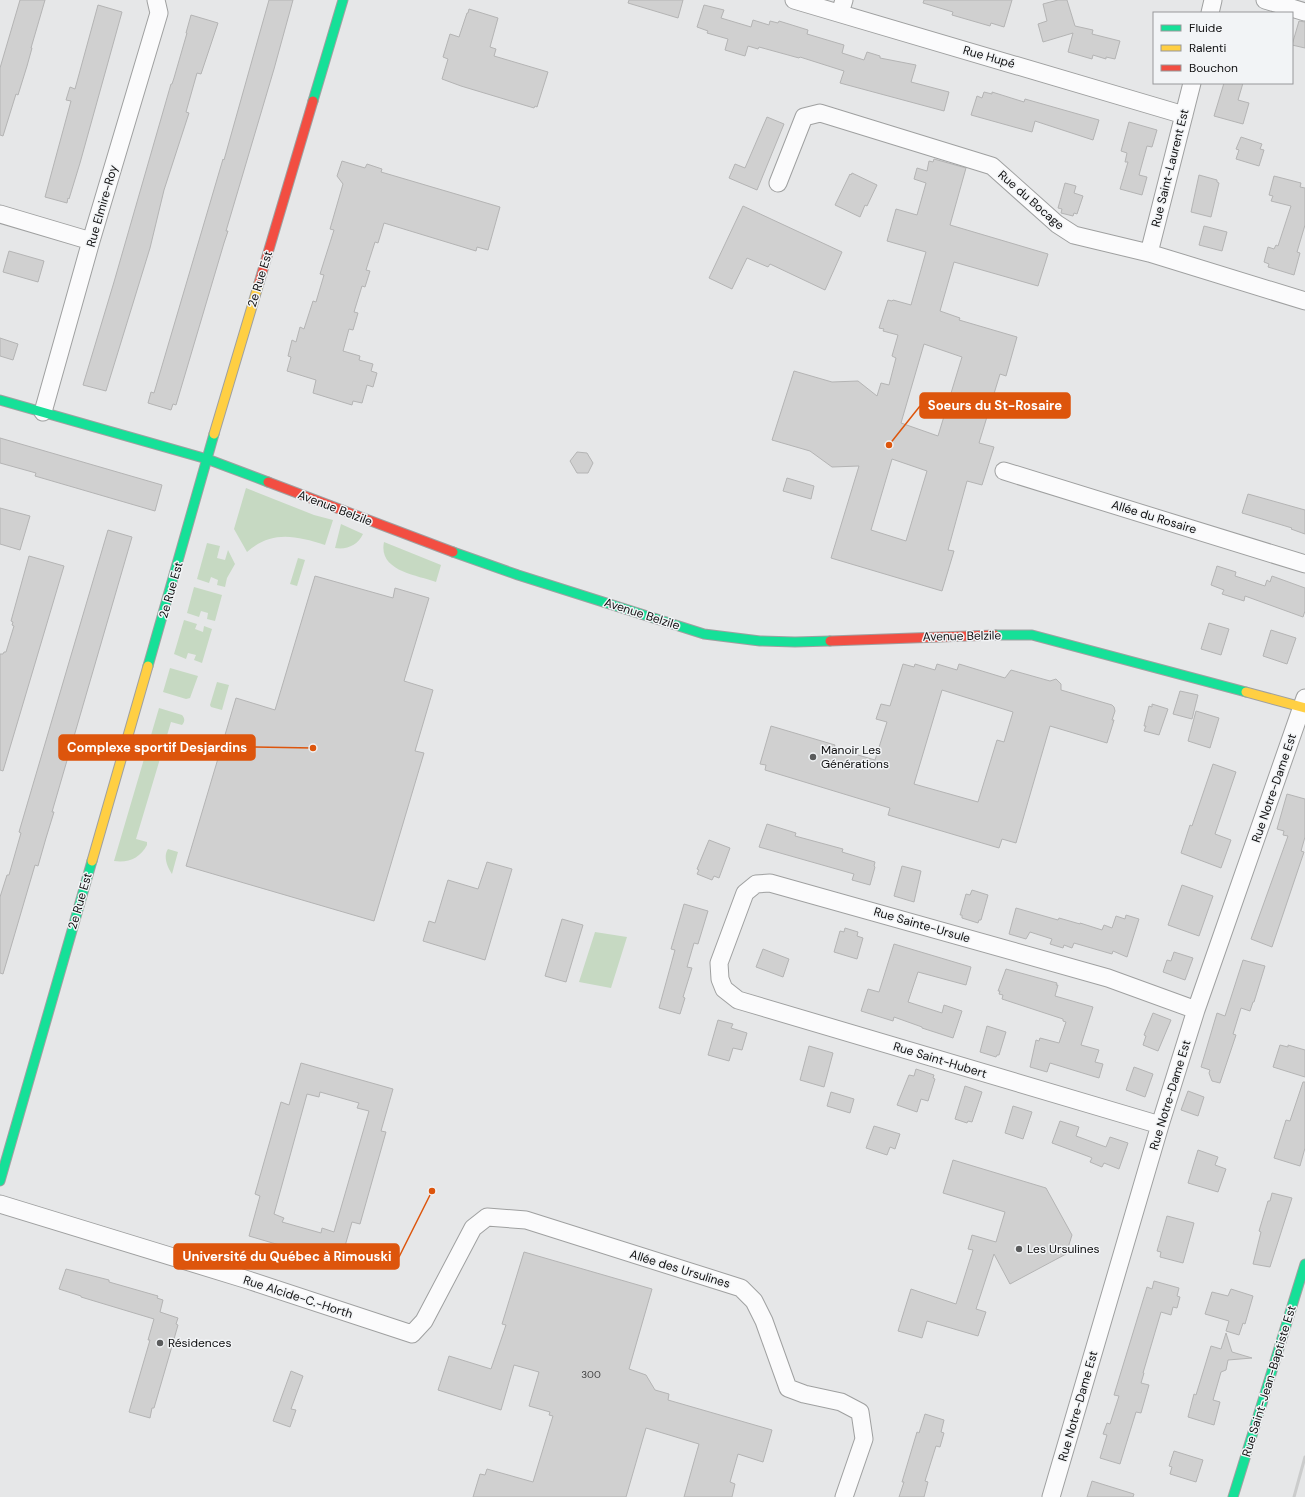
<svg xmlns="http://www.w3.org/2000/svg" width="1305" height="1497" font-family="'DM Sans',sans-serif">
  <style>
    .green { fill: #c6d9c2 }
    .building { fill: #d0d0d0; stroke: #b4b4b4; fill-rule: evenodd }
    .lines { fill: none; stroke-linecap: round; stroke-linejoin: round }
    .street-casing { stroke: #9fa0a0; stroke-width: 19 }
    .fast-casing { stroke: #9fa0a0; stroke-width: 11 }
    .slow-casing { stroke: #9fa0a0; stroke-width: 11 }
    .jam-casing { stroke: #9fa0a0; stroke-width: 11 }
    .street { stroke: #fbfbfc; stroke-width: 17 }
    .fast { stroke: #16e098; stroke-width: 9 }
    .slow { stroke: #ffcf43; stroke-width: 9 }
    .jam { stroke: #f24e42; stroke-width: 9 }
    .rail { stroke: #cbcccc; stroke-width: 3 }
    .poi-dot { fill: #5a5b5c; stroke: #f2f4f6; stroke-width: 1.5 }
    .labels { text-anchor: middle; stroke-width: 3; stroke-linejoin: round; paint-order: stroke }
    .number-label { font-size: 10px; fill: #404041 }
    .street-label { font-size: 12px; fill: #0f0f10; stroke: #f2f4f6 }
    .poi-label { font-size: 12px; fill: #0f0f10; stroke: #f2f4f6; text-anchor: start }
    .leader { fill: none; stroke: #dd550c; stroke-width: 1.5 }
    .callout-dot { fill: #dd550c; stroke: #f2f4f6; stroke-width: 1.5 }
    .callout { fill: #dd550c; stroke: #dd550c; stroke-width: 1.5 }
    .callout-label { font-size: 13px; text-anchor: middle; font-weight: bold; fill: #fff }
  </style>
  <rect width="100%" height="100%" fill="#e6e7e8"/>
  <!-- green -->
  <path class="green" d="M246 488 314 515 333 520 325 545C296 536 272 530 247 552L234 529Z
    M341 524 363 534C358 545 347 550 335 548Z
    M384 542 441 565 436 582C416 575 378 571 384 542Z
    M207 543 220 546 217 558 225 560 228 550 235 564 227 578 225 587 217 585 218 580 211 577 209 583 197 579Z
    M298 558 305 560 297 586 290 584Z
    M194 587 222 595 215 621 207 619 208 613 201 611 199 617 187 613Z
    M184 620 197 624 195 629 203 632 204 626 212 629 202 663 194 660 196 655 188 653 186 659 174 654Z
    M170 668 198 676 190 698 186 699 163 692Z
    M217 682 229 685 222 710 211 707 210 705Z
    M159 708 182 715C185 718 185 722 182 725L171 722 136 839 147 842V845C140 858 129 863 114 861Z
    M168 849 178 852 172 874C167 867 163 856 168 849Z
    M595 932 627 937 611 988 579 982Z"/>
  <!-- building -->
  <path class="building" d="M20 0H45L31 48H32L27 66 18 95 16 94 3 136 0 135V68Z
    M269 0H293L274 69 226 231H228L224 243 176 405 173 404 171 410 148 403 151 392 154 393 223 159 224 160Z
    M629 0H683L678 18 628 3Z
    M924 0H1012L1004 27 991 23 990 26 952 15 953 12 923 3Z
    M1058 0H1067L1075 26 1093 30 1092 34 1120 41 1115 59 1106 57V59L1093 55 1092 59 1068 52 1073 33 1043 42 1038 24 1047 21 1043 4Z
    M98 5 122 12 80 163 69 199 68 198 67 203 45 197 71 101 66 100 70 87 75 89Z
    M704 5 724 10 721 18 751 27 753 20 769 25 770 21 778 23 779 21 808 30 807 34 844 45 842 53 864 60 867 52 880 56V58L916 65 911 82 949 92 944 111 840 83 844 71 800 57 799 58 759 47 758 49 748 46 745 56 725 50 728 39 707 33 708 31 697 27Z
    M469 9 498 18 490 47 496 49 494 56 548 72 537 107 535 106 534 108 461 86 442 79 448 59 443 57 450 34 459 37 467 13H468Z
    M191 15 218 23 201 74 197 73 186 112 189 113 164 190 150 248 106 391 83 385 114 282 171 84H172L174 78 187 33H186Z
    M1299 21 1305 22V48L1292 45Z
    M1224 83H1243L1238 100 1249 103 1243 124 1214 116Z
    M984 92 992 94V92L1024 102 1025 99 1099 120 1093 140 1035 121 1032 132 971 115 977 96 982 98Z
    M767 117 784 124 757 190 729 178 735 164 745 168Z
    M1129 122 1157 130 1152 147 1147 146 1139 175 1147 177 1142 195 1120 189 1128 162H1125L1127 153 1121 151Z
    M1241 137 1262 144 1260 149 1264 150 1259 166 1236 159 1239 150 1236 149Z
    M934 159 966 168 950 225 1048 254 1038 286 954 262 940 311 960 318 959 320 1017 337 1006 376 1000 374 979 443 994 447 982 485 967 481 948 550 954 551 942 591 831 558 859 466 832 467 810 451 772 440 794 371 832 382 858 381 877 396 881 383 889 385 896 358 892 356 898 335 883 331 884 329 879 328 888 300 892 301 893 300 911 305 926 252 887 241 896 209 917 215 926 183 914 179 917 168 927 171 929 161 933 162ZM924 344 962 357 938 436 901 423ZM892 459 927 471 906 541 871 530Z
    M342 161 365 168 367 164 382 169 381 172 500 207 488 250 477 247 476 251 384 223 378 243 375 242 366 270 370 271 365 287 362 286 354 312 358 313 353 330 349 329 343 351 360 356 359 360 373 364 371 371 377 373 373 387 367 385 362 403 353 401 352 405 313 393 316 380 287 371 291 357 288 356 292 340 296 342 300 327 304 329 313 301 316 302 324 275 320 274 334 230 330 229 343 184 337 176Z
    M852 173 877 185 867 206 865 205 860 217 835 205 850 174 851 175Z
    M1199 175 1217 180V182L1219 183 1211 217 1191 212Z
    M1274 176 1301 183 1300 187 1305 188V225L1297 252 1300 253 1294 275 1268 267 1269 264 1264 262 1268 247 1274 249 1276 245 1278 246 1291 206 1271 201 1273 196 1269 195Z
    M1065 183 1076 186 1074 193 1083 196 1077 214 1074 213 1073 216 1061 213 1062 209 1058 208Z
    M743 206 842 252 825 290 770 264 768 267 747 258 732 289 709 278Z
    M1204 226 1227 232 1222 251 1199 245Z
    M9 251 44 261 38 282 3 272Z
    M0 338 18 344 13 360 0 356Z
    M0 438 162 485 155 511 35 476 36 473 0 463Z
    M577 452 587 453 593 463 588 473H577L570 461Z
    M787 478 814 486 811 499 783 491Z
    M1248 494 1305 510V534L1291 529 1292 528 1242 513Z
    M0 508 30 516 20 550 0 544Z
    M108 530 132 537 52 812H54L46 838 38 866 35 865 3 974 0 973V897L7 875H9L21 833 19 832Z
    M29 556 64 566 3 771 0 770V654H3L4 652H6L14 626 12 625 13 622 11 621Z
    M1217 566 1236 572 1235 576 1265 586 1267 580 1270 582 1272 576 1305 588V611L1303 617 1245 596 1244 601 1222 594 1224 590 1211 585Z
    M315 576 393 598 395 588 429 598 404 681 433 690 415 751 424 753 374 921 186 866 236 698 275 710Z
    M1209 623 1229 629 1221 655 1201 649Z
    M1271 630 1296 638 1287 664 1263 656Z
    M903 664 914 667 915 664 935 670 937 664 957 670 959 664 1005 678 1011 670 1050 681 1056 679 1061 684V690L1112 705 1114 707 1115 711 1112 720H1114L1107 743 1050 726 1016 843 1002 839 999 848 888 815 890 808 765 770 766 765 760 764 771 726 835 745 834 748 875 760 887 722 876 719 881 704 890 706ZM942 690 1013 712 1004 742 997 740 978 802 914 784Z
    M1180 691 1198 695 1192 719 1173 714Z
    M1152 704 1168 709 1159 735 1144 731 1146 726H1144L1149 706 1152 707Z
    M1196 711 1219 718 1210 748 1188 741Z
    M1213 764 1236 772 1215 834 1231 840 1221 868 1181 853 1190 825 1192 826Z
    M1287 794 1305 799V837L1301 851 1304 852 1272 947 1251 939 1288 836 1283 835 1284 831 1277 829Z
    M767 824 796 833 795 836 843 849 842 852 875 862 874 866 875 867 870 885 852 880 854 874 759 847Z
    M709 840 730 848 719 878 714 876 712 880 697 874 699 870 697 869Z
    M487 862 512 869 485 960 423 941 429 921 435 923 448 880 478 889Z
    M902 866 921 871 914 902 894 896Z
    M1182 885 1213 896 1199 936 1168 925Z
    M972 890 988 895 981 920H979L978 923 962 918V915H960L966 894 970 895Z
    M684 904 708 911 698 944 694 943 687 967 692 968 683 997 685 998 680 1014 659 1008 675 950 671 949Z
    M1016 908 1058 920 1059 918 1080 924V923L1102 930 1104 925 1112 928 1116 916 1125 919 1126 915 1139 919 1127 957 1113 951 1112 954 1074 943 1072 948 1064 945 1063 948 1050 944 1052 939 1030 932 1026 939 1009 934Z
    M562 919 583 925 566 982 545 976Z
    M845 928 858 932 857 936 863 938 857 959 834 952 840 931 844 932Z
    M894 944 971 967 966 985 918 972 908 1002 942 1013 944 1005 962 1011 953 1038 922 1028V1027L894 1017 893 1021 861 1011 868 989 879 992Z
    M763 949 789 959 783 977 756 967Z
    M1174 952 1193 958 1185 980 1163 972 1167 960 1171 961Z
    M1243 960 1265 966 1254 1002H1253L1250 1011 1241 1008 1233 1034 1236 1035 1220 1083 1212 1081 1209 1073 1210 1070 1201 1067 1217 1013 1225 1016Z
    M1006 969 1057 983 1056 985H1058L1055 996 1093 1007 1081 1045 1099 1050 1095 1062 1103 1064 1099 1078 1050 1063 1047 1072 1030 1067 1036 1040 1039 1041 1040 1038 1059 1043 1066 1022 1063 1021V1019L1002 999 1003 995 999 994 1000 991H998Z
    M1153 1013 1171 1020 1158 1051 1143 1045 1146 1036 1144 1035Z
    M718 1020 733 1024 731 1028 747 1033 742 1050 733 1048 729 1061 708 1055Z
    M987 1026 1006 1032 999 1055H997L996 1057 980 1052Z
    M1280 1045 1288 1047V1045L1305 1050V1077L1273 1067Z
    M809 1046 833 1053 824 1087 800 1080Z
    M301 1063 393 1089 381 1131 386 1132 360 1224 352 1222 340 1263 249 1236 260 1196 255 1194 281 1102 289 1105ZM320 1092 359 1103 357 1108 369 1111 334 1232 322 1228 321 1233 282 1222 284 1218 274 1214 307 1094 319 1097Z
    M1134 1067 1153 1074 1145 1097 1126 1090Z
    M916 1069 934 1075 933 1078 935 1079 928 1101 921 1099 917 1112 897 1105 909 1075 914 1076Z
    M1303 1082H1305V1148L1300 1166 1274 1158 1286 1120 1290 1121Z
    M965 1086 982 1092 972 1122 968 1121 967 1123 955 1119Z
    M1188 1091 1204 1097 1198 1116 1181 1110Z
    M831 1092 854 1099 850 1113 827 1106Z
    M1013 1106 1032 1112 1023 1139 1005 1133Z
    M1060 1121 1079 1127 1076 1136 1106 1147 1110 1137 1128 1143 1119 1169 1104 1163 1102 1167 1090 1162 1092 1158 1090 1157 1052 1143Z
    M874 1126 900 1134 895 1149 890 1147 887 1155 866 1148Z
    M1198 1150 1218 1157 1215 1165 1226 1169 1218 1192 1188 1183Z
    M953 1160 1046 1188 1072 1235 1066 1254 1010 1284 994 1254 976 1309 986 1312 978 1336 927 1321 922 1338 898 1331 911 1289 956 1304 973 1250 968 1249 972 1235 996 1242 1005 1212 943 1193Z
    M1272 1193 1292 1198 1270 1267 1253 1264 1261 1232 1259 1231 1268 1201H1270Z
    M1167 1216 1194 1223 1183 1263 1160 1257 1161 1252 1157 1251Z
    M524 1252 652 1289 629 1369 646 1375 655 1390 669 1394 668 1400 772 1430 763 1462 738 1454 730 1482 735 1484 732 1497H684L699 1444 646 1428 626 1497H473L480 1474 485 1475 487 1469 533 1482 553 1416 549 1415 550 1412 529 1406 539 1372 514 1365 501 1410 438 1390 449 1356 491 1369 506 1325 502 1324Z
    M66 1269 109 1280V1282L158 1296 157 1298 163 1300 160 1312 178 1318 176 1324 178 1325 170 1353 154 1408H152L150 1418 129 1412 150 1340H148L154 1319 81 1297V1296L59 1289Z
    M1154 1281 1179 1288 1177 1296 1180 1297 1177 1308 1173 1307 1171 1315 1161 1312 1143 1373H1144L1141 1383 1149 1385 1141 1413 1136 1412 1120 1464 1100 1458 1107 1435 1103 1434 1107 1423 1110 1424 1119 1396 1114 1395 1147 1287 1152 1289Z
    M1231 1289 1253 1296 1245 1324 1243 1323 1239 1335 1226 1331 1229 1321 1205 1314 1212 1292 1228 1296Z
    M1226 1333 1232 1352 1252 1358 1228 1360 1226 1370 1221 1372 1213 1400 1220 1402 1214 1425 1188 1417 1194 1394 1196 1395 1211 1346 1221 1349Z
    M291 1371 303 1376 291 1409 296 1410 290 1427 273 1421Z
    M925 1414 944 1420 941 1432 944 1433 940 1447 936 1446 925 1481 928 1482 924 1497H899L904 1482H902L917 1432 919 1433Z
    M1174 1451 1203 1460 1196 1482 1170 1474 1172 1467 1169 1466Z
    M1092 1481 1134 1494 1133 1497H1087Z"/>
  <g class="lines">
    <!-- street casing -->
    <g class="street-casing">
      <path id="street" d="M794 0 1184 115
        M1265 0 1305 12
        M840 13 844 0
        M1210 13 1213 0
        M778 183 804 117 820 113 992 166 1057 224 1074 235 1149 253 1305 301
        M0 214 91 241
        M1149 253 1192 83
        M43 412 91 241 159 13 156 0
        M1004 471 1305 564
        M1160 1125 738 1000 724 989 720 979 719 963 745 893 756 884 770 883 1108 978 1196 1010
        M0 1204 248 1280 412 1334 424 1321 473 1228 487 1217 526 1220 741 1288 754 1301 764 1321 788 1388 804 1394 841 1402 860 1412 864 1439 844 1497
        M1051 1497 1160 1125 1196 1010 1305 698"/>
    </g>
    <!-- fast casing -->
    <g class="fast-casing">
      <path id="fast" d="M313 101 343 0
        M0 400 207 459 268 482
        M453 552 518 575 704 634 760 641 795 642 830 641
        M995 635H1032L1246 692
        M148 666 214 434
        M0 1181 92 861
        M1233 1497 1305 1264"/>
    </g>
    <!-- slow casing -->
    <g class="slow-casing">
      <path id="slow" d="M214 434 259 283
        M1246 692 1305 708
        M92 861 148 666"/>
    </g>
    <!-- jam casing -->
    <g class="jam-casing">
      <path id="jam" d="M259 283 313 101
        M268 482 453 552
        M830 641 995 635"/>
    </g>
    <!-- street -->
    <use href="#street" class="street"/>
    <!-- fast -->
    <use href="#fast" class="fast"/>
    <!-- slow -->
    <use href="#slow" class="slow"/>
    <!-- jam -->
    <use href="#jam" class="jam"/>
    <!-- rail -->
    <path class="rail" d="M1294 1497 1305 1457"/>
  </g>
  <!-- markers -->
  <g class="poi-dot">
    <circle cx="813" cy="757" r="4"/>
    <circle cx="1019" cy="1249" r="4"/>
    <circle cx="160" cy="1343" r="4"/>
  </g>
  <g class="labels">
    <!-- number labels -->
    <g class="number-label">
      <text x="591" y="1378">300</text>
    </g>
    <!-- street labels -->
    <g class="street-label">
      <text transform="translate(989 57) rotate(16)" y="4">Rue Hupé</text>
      <text transform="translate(1170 168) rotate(-76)" y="4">Rue Saint-Laurent Est</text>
      <text transform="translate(1031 200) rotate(41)" y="4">Rue du Bocage</text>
      <text transform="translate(102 206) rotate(-74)" y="4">Rue Elmire-Roy</text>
      <text transform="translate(260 279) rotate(-73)" y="4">2e Rue Est</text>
      <text transform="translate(335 508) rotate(21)" y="4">Avenue Belzile</text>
      <text transform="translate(1154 517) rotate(17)" y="4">Allée du Rosaire</text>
      <text transform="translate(171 590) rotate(-74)" y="4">2e Rue Est</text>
      <text transform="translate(642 614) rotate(18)" y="4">Avenue Belzile</text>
      <text transform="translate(962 636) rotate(-1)" y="4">Avenue Belzile</text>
      <text transform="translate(1274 788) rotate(-71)" y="4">Rue Notre-Dame Est</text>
      <text transform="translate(80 901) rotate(-74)" y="4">2e Rue Est</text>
      <text transform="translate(922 925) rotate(16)" y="4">Rue Sainte-Ursule</text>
      <text transform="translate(940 1060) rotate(17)" y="4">Rue Saint-Hubert</text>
      <text transform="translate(1170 1095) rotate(-73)" y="4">Rue Notre-Dame Est</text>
      <text transform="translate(680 1269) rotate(17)" y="4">Allée des Ursulines</text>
      <text transform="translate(298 1297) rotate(18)" y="4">Rue Alcide-C.-Horth</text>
      <text transform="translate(1269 1381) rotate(-73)" y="4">Rue Saint-Jean-Baptiste Est</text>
      <text transform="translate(1078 1406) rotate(-74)" y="4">Rue Notre-Dame Est</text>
    </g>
    <!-- poi labels -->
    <g class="poi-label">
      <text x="821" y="754">Manoir Les<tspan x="821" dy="14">Générations</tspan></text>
      <text x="1027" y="1253">Les Ursulines</text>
      <text x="168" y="1347">Résidences</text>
    </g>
  </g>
  <!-- callouts -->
  <path class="leader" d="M889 445L920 406M313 748L255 747M432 1191L399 1257"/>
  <g class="callout-dot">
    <circle cx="889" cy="445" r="4"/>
    <circle cx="313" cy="748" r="4"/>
    <circle cx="432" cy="1191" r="4"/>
  </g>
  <g class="callout">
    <rect x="920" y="393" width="150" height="25" rx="4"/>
    <rect x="59" y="735" width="196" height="25" rx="4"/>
    <rect x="174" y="1244" width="225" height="25" rx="4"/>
  </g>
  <g class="callout-label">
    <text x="995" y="410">Soeurs du St-Rosaire</text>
    <text x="157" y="752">Complexe sportif Desjardins</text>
    <text x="287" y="1261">Université du Québec à Rimouski</text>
  </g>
  <!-- legend -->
  <rect x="1153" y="12" width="140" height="72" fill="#f2f4f6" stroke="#97989a"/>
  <rect x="1161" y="25" width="20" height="6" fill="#16e098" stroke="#97989a"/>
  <text x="1189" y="32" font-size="12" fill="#0f0f10">Fluide</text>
  <rect x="1161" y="45" width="20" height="6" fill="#ffcf43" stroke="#97989a"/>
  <text x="1189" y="52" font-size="12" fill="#0f0f10">Ralenti</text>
  <rect x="1161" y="65" width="20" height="6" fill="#f24e42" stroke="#97989a"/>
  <text x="1189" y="72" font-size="12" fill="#0f0f10">Bouchon</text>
</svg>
